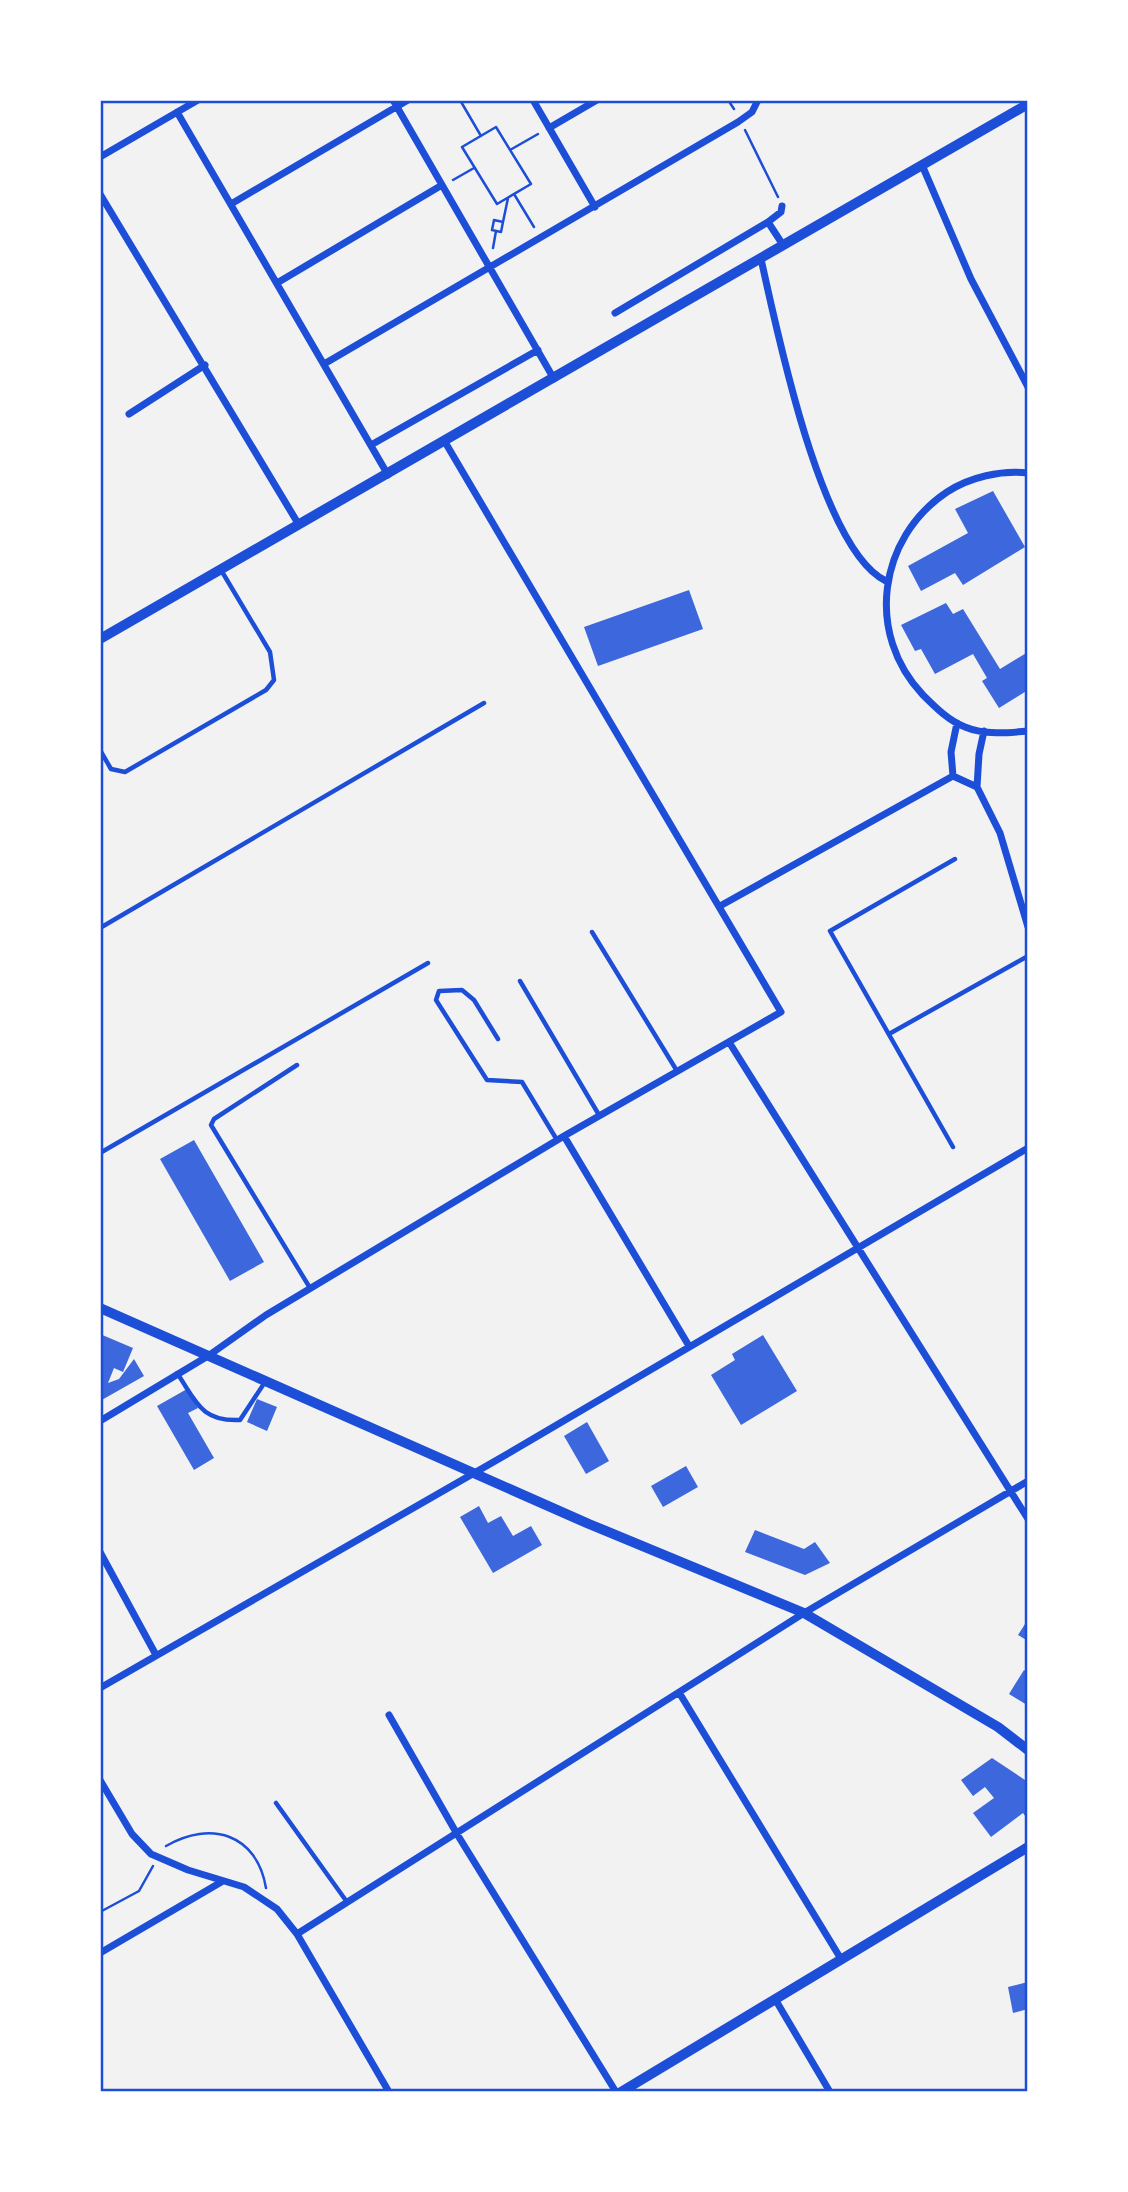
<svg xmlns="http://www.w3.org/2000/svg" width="1128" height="2192" font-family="Roboto,sans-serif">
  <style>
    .building { fill: #3d67dc }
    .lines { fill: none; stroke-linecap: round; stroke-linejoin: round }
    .path { stroke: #1d4ed8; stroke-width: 2.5 }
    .service { stroke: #1d4ed8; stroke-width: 4.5 }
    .minor { stroke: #1d4ed8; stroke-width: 7 }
    .tertiary { stroke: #1d4ed8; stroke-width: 10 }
    .secondary { stroke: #1d4ed8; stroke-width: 10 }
    .neatline { fill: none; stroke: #1d4ed8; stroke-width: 2.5 }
  </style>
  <rect width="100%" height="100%" fill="#f2f2f2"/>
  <!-- building -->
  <path class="building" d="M993 491 1025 547 963 585 955 573 921 591 908 566 968 533 955 509Z
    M689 590 703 629 598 666 584 627Z
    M946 603 953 614 963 609 1000 669 1028 652V690L999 708 982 681 987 678 973 654 935 674 921 649 915 651 901 625Z
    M194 1140 264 1262 230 1281 160 1159Z
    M100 1334 133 1348 123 1372 114 1368 108 1383 119 1379 134 1359 144 1376 100 1401Z
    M763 1335 797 1391 741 1425 711 1375 735 1360 732 1354Z
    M187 1389 198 1408 188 1413 214 1458 194 1470 157 1406Z
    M257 1399 277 1407 267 1431 247 1422Z
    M587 1422 609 1461 586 1474 564 1436Z
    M686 1466 698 1487 663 1507 651 1486Z
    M479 1506 488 1523 501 1516 513 1536 531 1526 542 1545 493 1573 460 1517Z
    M755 1530 804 1549 815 1542 830 1563 805 1575 745 1552Z
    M1025 1624 1028 1626V1641L1018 1635Z
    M1024 1670 1028 1673 1027 1705 1009 1694Z
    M992 1758 1028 1782V1820L1023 1813 991 1837 973 1813 994 1798 985 1787 973 1796 961 1780Z
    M1028 1982V2009L1013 2013 1008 1987Z"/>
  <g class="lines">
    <!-- path -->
    <path class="path" d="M460 100 481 136
      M728 100 734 109
      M496 127 531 184 497 204 462 147Z
      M745 130 778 197
      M510 150 538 134
      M453 180 474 168
      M514 194 534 227
      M494 220 503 222 501 232 492 230Z
      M503 222 508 198
      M493 248 496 231
      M166 1846C211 1820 257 1834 266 1888
      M100 1912 139 1891 153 1866"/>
    <!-- service -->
    <path class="service" d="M100 750 111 769 125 772 266 690 274 680 270 652 221 570
      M100 928 484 703
      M592 932 677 1071
      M520 981 599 1115
      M889 1034 1028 956
      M498 1039 474 1000 462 990 439 991 436 1000 487 1080 522 1082 557 1140
      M297 1065 214 1119 211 1125 310 1288
      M953 1147 830 931 955 859
      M100 1153 428 963
      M177 1373C196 1401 201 1422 240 1420L265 1382
      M276 1803 347 1902"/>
    <!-- minor -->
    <path class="minor" d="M393 100 554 379
      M533 100 595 207
      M177 112 388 475
      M549 128 597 100
      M100 157 198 100
      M922 165 971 279 1028 387
      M100 194 299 525
      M231 204 408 100
      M782 206 781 212 768 222 783 245
      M761 259C777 330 821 550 886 581
      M277 283 442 185
      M615 313 768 222
      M324 364 738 122 752 112 758 100
      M129 414 205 365
      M371 445 538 350
      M1028 473C1001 470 970 477 947 492 878 538 865 634 923 695 935 707 949 721 965 727 984 735 1008 733 1028 731
      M957 723 951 752 953 776 977 787
      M984 731 979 754 977 787 1000 833 1028 927
      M720 906 953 776
      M729 1042 1028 1519
      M564 1136 689 1346
      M100 1421 208 1356 266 1315 564 1136 781 1012 445 442
      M100 1552 156 1655
      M100 1688 509 1453 1028 1148
      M680 1694 841 1959
      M389 1715 457 1834 616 2092
      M100 1780 132 1834 151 1854 188 1870 244 1887 277 1909 297 1934 389 2092
      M297 1934 804 1613 1028 1481
      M100 1953 223 1881
      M775 1999 830 2092"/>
    <!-- tertiary -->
    <path class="tertiary" d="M100 639 1028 104
      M621 2092 1028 1847"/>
    <!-- secondary -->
    <path class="secondary" d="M100 1308 589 1524 804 1613 998 1727 1028 1750"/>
  </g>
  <!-- border -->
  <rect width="1128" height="2192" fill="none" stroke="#ffffff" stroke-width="203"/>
  <rect x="102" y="102" width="924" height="1988" class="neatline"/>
</svg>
